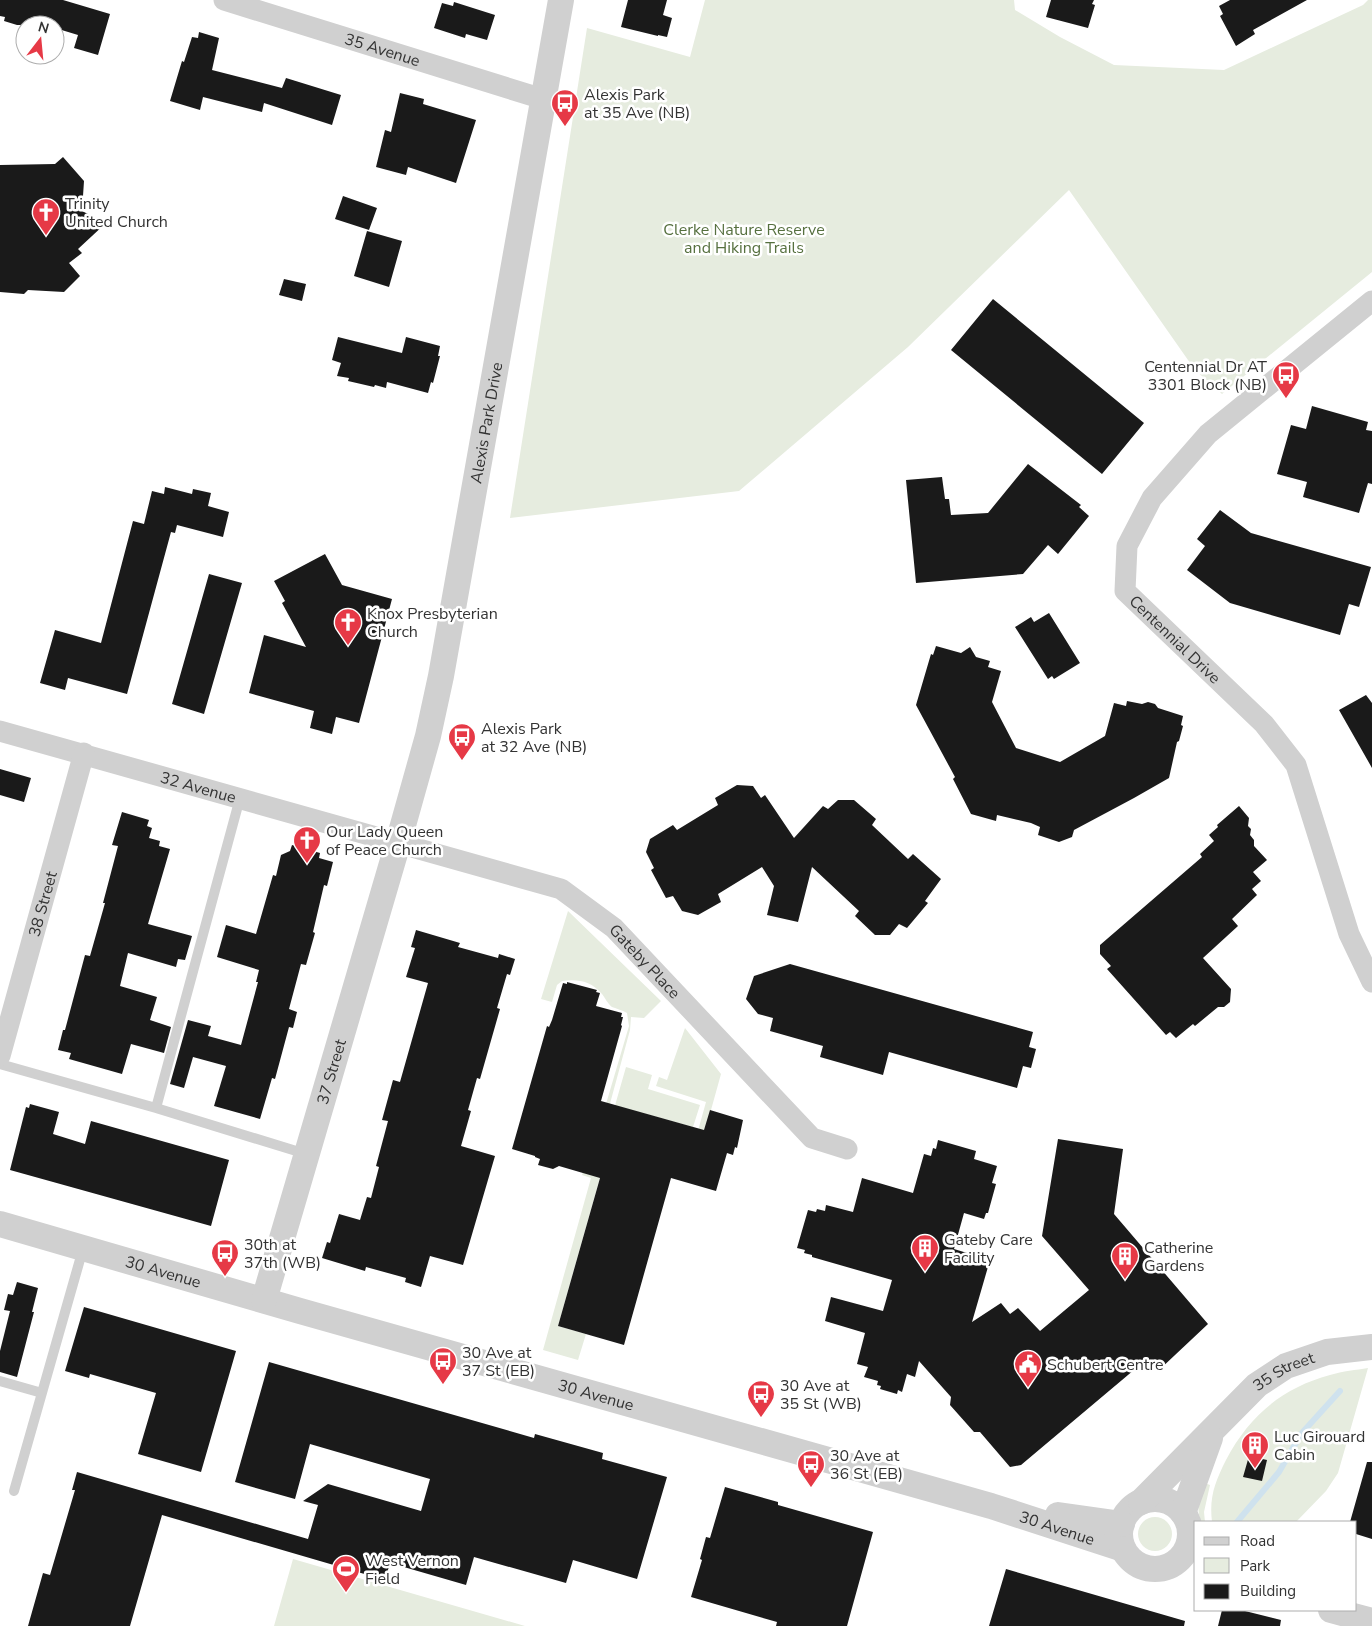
<svg xmlns="http://www.w3.org/2000/svg" width="1372" height="1626" font-family="'Nunito Sans',sans-serif">
  <style>
    .green { fill: #e6ecdf }
    .lines { fill: none; stroke-linecap: round; stroke-linejoin: round }
    .stream { stroke: #cfe2ee; stroke-width: 6 }
    .building { fill: #1a1a1a }
    .service { stroke: #d0d0d0; stroke-width: 10 }
    .minor { stroke: #d0d0d0; stroke-width: 21 }
    .tertiary { stroke: #d0d0d0; stroke-width: 26 }
    .labels { text-anchor: middle; stroke-width: 5; stroke-linejoin: round; paint-order: stroke }
    .street-label { font-size: 16px; fill: #333; stroke: #fff }
    .poi-label { font-size: 16px; fill: #333; stroke: #fff; text-anchor: start }
    .park-label { font-size: 16px; fill: #56703f; stroke: #fff }
  </style>
  <rect width="100%" height="100%" fill="#fff"/>
  <!-- green -->
  <path class="green" d="M705 0H1014L1015 10 1060 37 1114 65 1224 70 1363 5 1368 0H1372V272L1222 394 1195 370 1069 190 908 347 739 491 510 518 587 28 690 57Z
    M568 911 661 1001 644 1018 631 1017 630 1030 605 1122 610 1123 626 1067 652 1075 648 1089 700 1105 693 1127 620 1107 558 1326 586 1334 578 1360 543 1350 591 1178 582 1175 585 1165H588L629 1026 627 1013C622 1010 617 1009 612 1007 608 1004 605 998 602 994 591 981 578 979 562 981L557 985 552 1002 541 999Z
    M685 1028 721 1074 691 1182 684 1181 706 1102 656 1086 659 1077 667 1080Z
    M1368 1368 1338 1473 1326 1491 1296 1522H1212C1209 1497 1215 1482 1226 1460 1249 1416 1282 1388 1330 1375 1343 1371 1356 1370 1368 1368Z
    M1202 1482 1210 1485 1204 1512 1205 1522H1201C1196 1509 1199 1495 1202 1482Z
    M1138 1534a17 17 0 1 1 34 0a17 17 0 1 1-34 0Z
    M293 1559 525 1626H274Z"/>
  <g class="lines">
    <!-- stream -->
    <path class="stream" d="M1237 1522 1279 1472 1301 1434 1340 1391"/>
  </g>
  <!-- building -->
  <path class="building" d="M0 0H63L110 14 98 55 74 48 78 35 55 28V25H17L4 21 5 17 0 16Z
    M628 0H667L663 15 672 18 667 37 658 35V36L621 27Z
    M1051 0H1094L1092 4 1095 5 1088 28 1046 17Z
    M1230 0H1307L1253 30 1255 34 1236 46 1220 16 1223 14 1219 6Z
    M454 2 495 15 487 40 466 34 465 38 434 28 442 3 453 6Z
    M199 32 219 38 212 70 282 88 286 78 341 95 332 125 264 103 262 112 203 97 200 110 170 101 182 61 184 62 192 37 198 38Z
    M400 93 424 99 423 104 476 120 456 183 408 167 406 175 376 167 385 130 391 132Z
    M63 157 84 181 82 211 106 223 78 249 82 253 69 263 80 276 64 292 28 290 24 294 0 292V165L55 164Z
    M343 196 377 208 369 230 335 219Z
    M367 231 402 241 389 287 354 276Z
    M284 279 306 284 302 301 279 295Z
    M993 299 1144 423 1102 474 951 350Z
    M338 337 402 353 406 337 440 346 438 356H440L433 383 431 382 428 393 387 382 386 388 375 385 374 387 348 381 349 378 337 376 341 363 332 360Z
    M1312 406 1368 422 1366 430 1372 431V484L1368 483 1359 513 1303 497 1307 482 1277 474 1291 425 1306 429Z
    M1028 464 1081 505 1079 507 1089 516 1058 554 1048 545 1023 574 916 583 906 480 942 477 945 499H949L951 515 988 513Z
    M165 487 192 494 193 489 211 493 208 506 229 512 223 537 177 525 175 533 171 532 127 694 68 678 65 690 40 683 55 630 101 643 133 521 144 524 152 491 164 494Z
    M1220 510 1251 533 1371 567 1359 607 1349 604 1340 635 1230 603 1187 570 1205 546 1197 539Z
    M325 554 342 585 392 599 359 723 336 717 332 734 310 728 314 711 249 693 264 635 306 647 282 603 285 601 274 581Z
    M209 574 242 583 204 714 172 704Z
    M1049 613 1080 663 1054 679 1052 676 1048 679 1015 627 1031 617 1034 622Z
    M936 646 961 653 970 647 976 657 990 661 988 667 1001 671 992 702 1016 748 1060 762 1105 736 1114 703 1126 706 1127 701 1142 704 1148 702 1155 704 1158 708 1183 716 1181 725 1183 726 1179 741 1177 742 1169 778 1134 798 1074 830 1072 837 1059 842 1038 835 1040 827 1031 823 997 815 996 821 971 814 953 779 955 777 916 705 931 654 933 655Z
    M1366 695 1372 703V768L1339 710Z
    M0 769 31 778 24 802 0 795Z
    M737 785 753 786 761 798 765 795 794 838 823 806 828 809 838 800H854L876 819 872 825 908 859 913 854 941 879 925 901 928 903 907 928 899 924 890 935H875L855 916 859 911 812 867 798 922 767 915 774 886 762 867 718 894 721 902 698 915 682 911 673 896 666 898 651 870 654 868 646 852 650 839 673 825 677 830 718 805 715 798Z
    M1239 806 1249 818 1248 826 1251 829 1250 835 1254 840V846L1267 860 1253 872 1261 881 1252 889 1257 895 1232 919 1238 926 1203 958 1231 989 1230 1002 1224 1007H1218L1195 1026 1193 1024 1176 1038 1170 1032 1166 1035 1107 969 1111 966 1100 954V945L1202 857 1200 854 1214 841 1209 835 1218 827 1217 825Z
    M122 812 149 820 147 826 152 828 149 838 160 841 159 846 170 849 148 924 192 936 185 960 178 959 176 967 128 953 120 986 157 997 150 1020 171 1027 164 1053 131 1044 122 1074 69 1059 71 1053 58 1050 63 1030H65L85 955 90 956 105 903H103L118 846 112 845Z
    M292 845 320 853 319 858 333 862 327 886 324 885 313 932 315 933 306 965 301 964 289 1009 297 1012 293 1028 289 1027 275 1079 272 1078 260 1119 214 1106 226 1066 193 1057 184 1088 170 1084 188 1020 211 1026 208 1036 241 1045 258 982H256L259 970 217 957 226 925 256 934 273 875 276 876 281 855 290 851Z
    M416 930 460 943 458 947 498 958 499 954 515 959 510 975 507 974 497 1008 500 1009 480 1079 477 1078 468 1110 471 1111 461 1146 495 1156 463 1265 430 1256 421 1287 405 1282 406 1278 366 1267 365 1271 322 1258 327 1242 330 1243 339 1214 360 1220 367 1197 371 1198 379 1167 376 1166 388 1121 382 1120 393 1080 400 1082 428 983 406 977 415 948 411 947Z
    M790 964 1033 1032 1029 1047 1036 1049 1031 1068 1023 1066 1017 1088 889 1052 883 1075 820 1057 823 1046 770 1031 773 1018 758 1014 746 999 754 976Z
    M567 982 597 990 596 992 600 993 596 1006 622 1013 621 1017H623L621 1025 622 1026 601 1101 704 1130 710 1110 743 1120 737 1148 735 1147 733 1155 727 1153 716 1191 671 1178 624 1345 558 1326 600 1178 559 1166 553 1169 538 1165 540 1159 535 1157V1156L512 1149 547 1026 549 1027 552 1020 563 983 567 984Z
    M30 1104 59 1112 53 1134 85 1144 91 1121 229 1160 211 1226 10 1170 26 1107 29 1108Z
    M1058 1139 1123 1149 1114 1214 1208 1324 1158 1371 1147 1359 1021 1465 1010 1467 980 1432H974L950 1405 951 1397 919 1361 915 1377 907 1374 902 1392 898 1390 897 1394 880 1389 881 1386 877 1385 878 1381 864 1377 868 1367 857 1364 865 1333 825 1321 831 1297 883 1311 892 1280 812 1257V1255L804 1253 805 1250 797 1248 808 1210 816 1212 817 1209 825 1211 826 1205 853 1212 862 1178 913 1193 924 1154 931 1156 933 1148 936 1149 938 1140 976 1151 974 1159 997 1166 992 1183 996 1184 988 1213H986L984 1219 964 1213 954 1249 990 1260 972 1322 1001 1303 1010 1314 1018 1308 1040 1331 1089 1290 1042 1236Z
    M17 1282 38 1288 32 1312H34L17 1377 0 1372V1351L10 1311 4 1310 8 1294 13 1295Z
    M84 1307 236 1351 201 1472 138 1454 156 1393 90 1374 89 1378 65 1371Z
    M269 1362 534 1438 535 1434 603 1453 602 1459 667 1477 637 1579 573 1560 566 1583 474 1557 466 1585 390 1563 385 1580 162 1515 130 1626H28L43 1573 50 1575 75 1490H72L77 1472 308 1539 318 1505 303 1501 328 1484 421 1511 430 1479 310 1444 295 1499 235 1482Z
    M1249 1456 1267 1460 1262 1481 1243 1477Z
    M1367 1462H1372V1539L1356 1534V1522H1350Z
    M725 1487 778 1502V1505L873 1532 847 1626H776L777 1622 691 1597 702 1560 700 1559 706 1537 710 1538Z
    M1006 1569 1185 1621 1184 1626H989Z
    M1222 1610H1241L1281 1620 1280 1626H1218Z"/>
  <g class="lines">
    <!-- service -->
    <path class="service" d="M0 1064 156 1108 306 1154
      M156 1108 240 798
      M0 1381 42 1393
      M14 1491 83 1249"/>
    <!-- minor -->
    <g class="minor">
      <path id="s1" d="M224 0 543 99"/>
      <path id="s2" d="M1372 301 1208 434 1152 498 1127 546 1125 591 1264 724 1296 765 1349 934 1372 982"/>
      <path id="s3" d="M0 731 561 889 614 928 812 1138 847 1149"/>
      <path id="s4" d="M0 1056 84 753"/>
    </g>
    <!-- tertiary -->
    <g class="tertiary">
      <path id="s5" d="M0 1224 300 1311 991 1506 1123 1549"/>
      <path id="s6" d="M264 1300 398 843 428 736 441 676 561 0"/>
      <circle cx="1155" cy="1534" r="35"/>
      <path id="s7" d="M1141 1502 1257 1385 1286 1366 1327 1352 1372 1347"/>
      <path d="M1183 1513 1210 1438"/>
      <path d="M1058 1515 1122 1524"/>
      <path d="M1331 1610 1372 1621"/>
    </g>
  </g>
  <!-- icons -->
  <defs>
    <g id="bus-pin" transform="scale(1.4375)"><path d="M0 17L-7.5 6A9.5 9.5 0 1 1 7.5 6Z" fill="#e63946" stroke="#fff"/><path d="M-5-6H5V4H4V6H2V4H-2V6H-4V4H-5ZM-3.5-4V0h7V-4ZM-3.5 1.2v1.5H-2V1.2ZM2 1.2v1.5H3.5V1.2Z" fill="#fff"/></g>
    <g id="church-pin" transform="scale(1.4375)"><path d="M0 17L-7.5 6A9.5 9.5 0 1 1 7.5 6Z" fill="#e63946" stroke="#fff"/><path d="M-1.2-6h2.4v3.5h3.3v2.4h-3.3V6h-2.4V-.1h-3.3v-2.4h3.3Z" fill="#fff"/></g>
    <g id="building-pin" transform="scale(1.4375)"><path d="M0 17L-7.5 6A9.5 9.5 0 1 1 7.5 6Z" fill="#e63946" stroke="#fff"/><path d="M-4-6H4V6H1V3H-1V6H-4ZM-2.5-4.3h1.7v1.8h-1.7ZM.8-4.3h1.7v1.8H.8ZM-2.5-1h1.7V.8h-1.7ZM.8-1h1.7V.8H.8Z" fill="#fff"/></g>
    <g id="civic-pin" transform="scale(1.4375)"><path d="M0 17L-7.5 6A9.5 9.5 0 1 1 7.5 6Z" fill="#e63946" stroke="#fff"/><path d="M-.6-6.5H3V-4.5H.6V-3L4-1V1h2V6H-6V1h2V-1L-.6-3ZM-1.2 2.5V6h2.4V2.5Z" fill="#fff"/></g>
    <g id="stadium-pin" transform="scale(1.4375)"><path d="M0 17L-7.5 6A9.5 9.5 0 1 1 7.5 6Z" fill="#e63946" stroke="#fff"/><path d="M0-5a6.5 5 0 1 0 0 10a6.5 5 0 1 0 0-10ZM-3.5-1.8h7v3.6h-7Z" fill="#fff"/></g>
  </defs>
  <g fill-rule="evenodd">
    <use href="#bus-pin" x="565" y="103"/>
    <use href="#church-pin" x="46" y="212"/>
    <use href="#bus-pin" x="1286" y="375"/>
    <use href="#church-pin" x="348" y="622"/>
    <use href="#bus-pin" x="462" y="737"/>
    <use href="#church-pin" x="307" y="840"/>
    <use href="#building-pin" x="925" y="1248"/>
    <use href="#bus-pin" x="225" y="1253"/>
    <use href="#building-pin" x="1125" y="1256"/>
    <use href="#bus-pin" x="443" y="1361"/>
    <use href="#civic-pin" x="1028" y="1364"/>
    <use href="#bus-pin" x="761" y="1394"/>
    <use href="#building-pin" x="1255" y="1445"/>
    <use href="#bus-pin" x="811" y="1464"/>
    <use href="#stadium-pin" x="346" y="1569"/>
  </g>
  <g class="labels">
    <!-- street labels -->
    <g class="street-label">
      <text dy="6" stroke="none"><textPath href="#s1" startOffset="166">35 Avenue</textPath></text>
      <text dy="6" stroke="none"><textPath href="#s6" startOffset="906">Alexis Park Drive</textPath></text>
      <text dy="6" stroke="none"><textPath href="#s2" startOffset="465">Centennial Drive</textPath></text>
      <text dy="6" stroke="none"><textPath href="#s3" startOffset="206">32 Avenue</textPath></text>
      <text dy="6" stroke="none"><textPath href="#s4" startOffset="158">38 Street</textPath></text>
      <text dy="6" stroke="none"><textPath href="#s3" startOffset="694">Gateby Place</textPath></text>
      <text dy="6" stroke="none"><textPath href="#s6" startOffset="238">37 Street</textPath></text>
      <text dy="6" stroke="none"><textPath href="#s5" startOffset="170">30 Avenue</textPath></text>
      <text dy="6" stroke="none"><textPath href="#s7" startOffset="195">35 Street</textPath></text>
      <text dy="6" stroke="none"><textPath href="#s5" startOffset="620">30 Avenue</textPath></text>
      <text dy="6" stroke="none"><textPath href="#s5" startOffset="1100">30 Avenue</textPath></text>
    </g>
    <!-- poi labels -->
    <g class="poi-label">
      <text x="584" y="100">Alexis Park<tspan x="584" dy="18">at 35 Ave (NB)</tspan></text>
      <text x="65" y="209">Trinity<tspan x="65" dy="18">United Church</tspan></text>
      <text x="1267" y="372" text-anchor="end">Centennial Dr AT<tspan x="1267" dy="18">3301 Block (NB)</tspan></text>
      <text x="367" y="619">Knox Presbyterian<tspan x="367" dy="18">Church</tspan></text>
      <text x="481" y="734">Alexis Park<tspan x="481" dy="18">at 32 Ave (NB)</tspan></text>
      <text x="326" y="837">Our Lady Queen<tspan x="326" dy="18">of Peace Church</tspan></text>
      <text x="944" y="1245">Gateby Care<tspan x="944" dy="18">Facility</tspan></text>
      <text x="244" y="1250">30th at<tspan x="244" dy="18">37th (WB)</tspan></text>
      <text x="1144" y="1253">Catherine<tspan x="1144" dy="18">Gardens</tspan></text>
      <text x="462" y="1358">30 Ave at<tspan x="462" dy="18">37 St (EB)</tspan></text>
      <text x="1047" y="1370">Schubert Centre</text>
      <text x="780" y="1391">30 Ave at<tspan x="780" dy="18">35 St (WB)</tspan></text>
      <text x="1274" y="1442">Luc Girouard<tspan x="1274" dy="18">Cabin</tspan></text>
      <text x="830" y="1461">30 Ave at<tspan x="830" dy="18">36 St (EB)</tspan></text>
      <text x="365" y="1566">West Vernon<tspan x="365" dy="18">Field</tspan></text>
    </g>
    <!-- park labels -->
    <g class="park-label">
      <text x="744" y="235">Clerke Nature Reserve<tspan x="744" dy="18">and Hiking Trails</tspan></text>
    </g>
  </g>
  <!-- legend -->
  <rect x="1194" y="1521" width="162" height="90" fill="#ffffff" stroke="#adadad"/>
  <rect x="1204" y="1537" width="25" height="8" fill="#d0d0d0" stroke="#adadad"/>
  <text x="1240" y="1546" font-size="15" fill="#333333">Road</text>
  <rect x="1204" y="1558" width="25" height="15" fill="#e6ecdf" stroke="#adadad"/>
  <text x="1240" y="1571" font-size="15" fill="#333333">Park</text>
  <rect x="1204" y="1584" width="25" height="15" fill="#1a1a1a" stroke="#adadad"/>
  <text x="1240" y="1596" font-size="15" fill="#333333">Building</text>
  <!-- north arrow -->
  <g transform="translate(40 40) rotate(16)"><circle r="24" fill="#ffffff" stroke="#adadad"/>
  <path d="M0-4L9 19L0 12L-9 19Z" fill="#e63946"/>
  <text y="-8" font-size="14" font-weight="bold" text-anchor="middle" fill="#333333">N</text>
  </g>
</svg>
